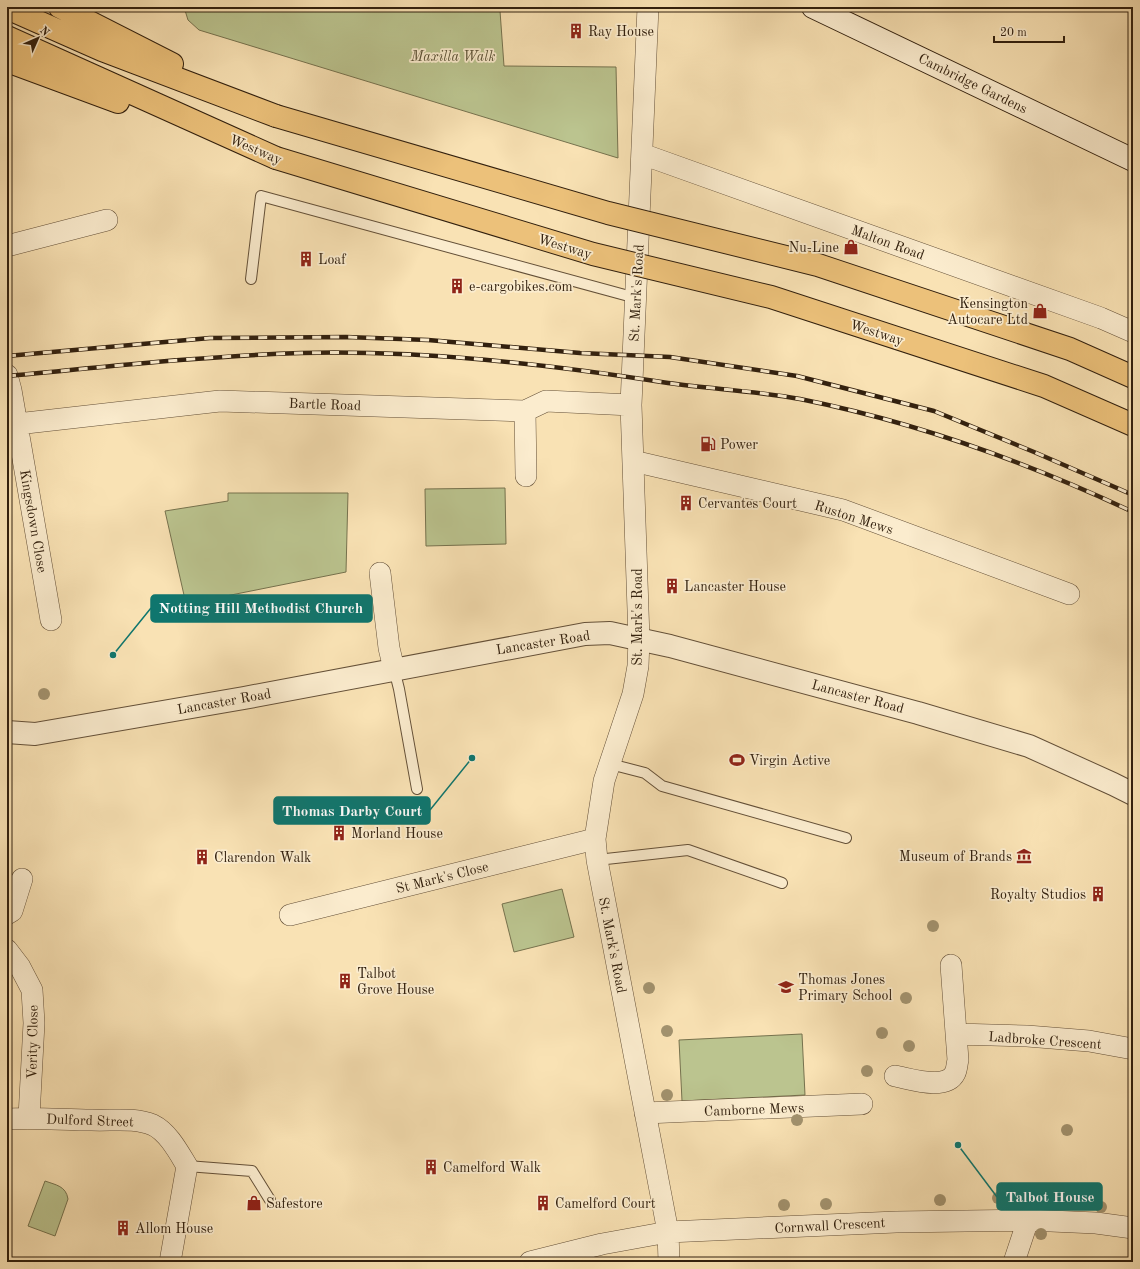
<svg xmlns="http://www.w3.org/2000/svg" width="1140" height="1269" font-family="'Old Standard TT',serif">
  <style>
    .green { fill: #bbc48f; stroke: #76724e }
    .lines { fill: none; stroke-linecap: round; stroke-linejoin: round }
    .service-casing { stroke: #645038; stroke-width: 12 }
    .minor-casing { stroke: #645038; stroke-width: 22 }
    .tertiary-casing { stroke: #645038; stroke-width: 24 }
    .secondary-casing { stroke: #32200e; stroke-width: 24 }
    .trunk-casing { stroke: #32200e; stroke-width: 24 }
    .service { stroke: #fbecce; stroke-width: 10 }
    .minor { stroke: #fbecce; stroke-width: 21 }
    .tertiary { stroke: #fbecce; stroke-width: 22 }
    .secondary { stroke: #fbecce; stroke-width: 22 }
    .trunk { stroke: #ecc17a; stroke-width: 22 }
    .rail-casing { stroke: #32200e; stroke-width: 4.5 }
    .rail { stroke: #fbecce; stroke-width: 3; stroke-dasharray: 9; stroke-linecap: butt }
    .trunk-bridge-casing { stroke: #32200e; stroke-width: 24; stroke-linecap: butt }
    .trunk-bridge { stroke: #ecc17a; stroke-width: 22 }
    .tree { fill: #a2926e }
    .labels { text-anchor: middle; stroke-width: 3.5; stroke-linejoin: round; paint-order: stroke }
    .poi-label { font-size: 14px; fill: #32200e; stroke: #fbecce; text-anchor: start }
    .park-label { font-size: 14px; font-style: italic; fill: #5b5135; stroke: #fbecce }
    .street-label { font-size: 14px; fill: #32200e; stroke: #fbecce }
    .leader { fill: none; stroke: #0f766e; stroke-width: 1.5 }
    .callout-dot { fill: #0f766e; stroke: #fbecce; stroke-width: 1.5 }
    .callout { fill: #0f766e; stroke: #0f766e; stroke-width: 1.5 }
    .callout-label { font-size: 15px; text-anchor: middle; font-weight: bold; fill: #fff }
  </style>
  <rect width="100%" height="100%" fill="#f9e2b4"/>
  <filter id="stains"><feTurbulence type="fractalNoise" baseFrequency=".005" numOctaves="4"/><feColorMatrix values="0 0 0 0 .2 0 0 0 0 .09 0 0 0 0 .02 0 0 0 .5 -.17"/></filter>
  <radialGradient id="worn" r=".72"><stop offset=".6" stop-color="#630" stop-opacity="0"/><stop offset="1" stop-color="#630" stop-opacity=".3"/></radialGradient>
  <!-- green -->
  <path class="green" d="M184 7H490L500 11 504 66 616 67 618 158 199 30 188 20Z
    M505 488 506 544 426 546 425 489Z
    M228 493H348L346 572 186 604 165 511 228 501Z
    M562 889 574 937 514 952 502 904Z
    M802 1034 805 1095 682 1101 679 1040Z
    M45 1181C56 1185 66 1186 68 1199L55 1236 28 1226Z"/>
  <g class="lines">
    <!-- service casing -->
    <g class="service-casing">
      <path id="service" d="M251 279 261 196 636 298
        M394 669 399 689 417 789
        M610 764 645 773 662 786 846 838
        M597 860 688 850 782 883
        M187 1166 252 1171 270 1200"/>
    </g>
    <!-- minor casing -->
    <g class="minor-casing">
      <path id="minor" d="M648 7 631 405 639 639 638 666 633 694 604 781 595 839 597 860 668 1232 669 1262
        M642 154 1101 318 1133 332
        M7 246 107 220
        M7 375 11 390 51 620
        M525 411 526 476
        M17 424 220 401 525 411 546 401 631 405
        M633 461 843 510 1069 594
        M380 573 389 648 394 669
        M7 914 12 911 22 879
        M290 915 595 839
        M7 950 20 967 32 990 34 1023 29 1117
        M956 1034 1027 1036 1089 1041 1133 1049
        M895 1076C911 1079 946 1091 955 1073 957 1069 957 1063 958 1060L951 965
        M645 1113 862 1104
        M7 1119C36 1117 64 1120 92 1120 112 1121 134 1117 153 1125 168 1132 179 1153 187 1166L170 1262
        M530 1262 602 1244 668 1232 896 1222 1028 1220 1096 1223 1133 1228
        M1014 1262 1028 1220"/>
    </g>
    <!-- tertiary casing -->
    <g class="tertiary-casing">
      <path id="tertiary" d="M7 732 35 734 244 698 585 634 610 633 670 646 918 713 1029 746 1113 784 1133 794"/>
    </g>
    <!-- secondary casing -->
    <g class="secondary-casing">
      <path id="secondary" d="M813 7 1133 160"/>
    </g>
    <!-- trunk casing -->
    <g class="trunk-casing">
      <path id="trunk" d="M60 7 172 64
        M7 8 102 50 276 116
        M7 37 276 158
        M7 61 118 102"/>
    </g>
    <!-- service -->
    <use href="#service" class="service"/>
    <!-- minor -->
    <use href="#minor" class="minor"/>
    <!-- tertiary -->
    <use href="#tertiary" class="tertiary"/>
    <!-- secondary -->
    <use href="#secondary" class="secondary"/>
    <!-- trunk -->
    <use href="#trunk" class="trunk"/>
    <!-- rail casing -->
    <g class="rail-casing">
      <path id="rail" d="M7 356 210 338 346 337 428 340 580 353 670 357 797 376 934 411 1034 452 1133 495
        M7 376C105 367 203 356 301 353 423 350 547 364 668 383 712 389 757 391 800 399 915 422 1027 462 1133 512"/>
    </g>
    <!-- rail -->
    <use href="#rail" class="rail"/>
    <!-- trunk-bridge casing -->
    <g class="trunk-bridge-casing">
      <path id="trunk-bridge" d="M276 116 608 213 818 265 1070 349 1133 377
        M276 158 593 254 771 297 1044 386 1133 425"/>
    </g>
    <!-- trunk-bridge -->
    <use href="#trunk-bridge" class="trunk-bridge"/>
  </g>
  <!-- trees -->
  <g class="tree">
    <circle cx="44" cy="694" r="6"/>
    <circle cx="933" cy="926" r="6"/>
    <circle cx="649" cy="988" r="6"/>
    <circle cx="906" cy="998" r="6"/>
    <circle cx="667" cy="1031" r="6"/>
    <circle cx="882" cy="1033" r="6"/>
    <circle cx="909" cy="1046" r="6"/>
    <circle cx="867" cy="1071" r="6"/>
    <circle cx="667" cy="1095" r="6"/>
    <circle cx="797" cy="1120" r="6"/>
    <circle cx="1067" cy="1130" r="6"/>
    <circle cx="998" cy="1198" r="6"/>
    <circle cx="940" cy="1200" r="6"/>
    <circle cx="826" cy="1204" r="6"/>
    <circle cx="784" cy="1205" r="6"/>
    <circle cx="1101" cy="1207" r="6"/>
    <circle cx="1041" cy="1234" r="6"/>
  </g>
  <!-- icons -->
  <defs>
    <g id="building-bare" transform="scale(1.2)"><path d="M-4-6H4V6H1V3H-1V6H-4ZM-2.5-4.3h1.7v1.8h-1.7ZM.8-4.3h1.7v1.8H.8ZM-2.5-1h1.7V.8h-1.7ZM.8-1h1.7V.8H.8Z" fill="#8f2418" stroke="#fbecce" stroke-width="2.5" paint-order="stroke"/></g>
    <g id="shop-bare" transform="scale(1.2)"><path d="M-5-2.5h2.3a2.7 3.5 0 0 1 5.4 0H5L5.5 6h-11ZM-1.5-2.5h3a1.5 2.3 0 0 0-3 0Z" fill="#8f2418" stroke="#fbecce" stroke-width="2.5" paint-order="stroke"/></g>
    <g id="fuel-bare" transform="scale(1.2)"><path d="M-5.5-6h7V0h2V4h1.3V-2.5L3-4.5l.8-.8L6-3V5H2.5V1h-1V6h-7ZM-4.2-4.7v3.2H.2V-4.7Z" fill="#8f2418" stroke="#fbecce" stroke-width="2.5" paint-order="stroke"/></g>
    <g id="stadium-bare" transform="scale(1.2)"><path d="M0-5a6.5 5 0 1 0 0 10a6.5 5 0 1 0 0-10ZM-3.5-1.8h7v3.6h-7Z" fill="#8f2418" stroke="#fbecce" stroke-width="2.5" paint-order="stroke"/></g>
    <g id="museum-bare" transform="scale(1.2)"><path d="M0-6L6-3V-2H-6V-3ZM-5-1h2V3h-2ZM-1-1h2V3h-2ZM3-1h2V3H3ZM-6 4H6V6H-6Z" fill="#8f2418" stroke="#fbecce" stroke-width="2.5" paint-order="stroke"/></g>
    <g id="school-bare" transform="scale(1.2)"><path d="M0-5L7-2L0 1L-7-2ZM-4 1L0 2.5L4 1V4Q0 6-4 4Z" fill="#8f2418" stroke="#fbecce" stroke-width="2.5" paint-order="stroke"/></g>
  </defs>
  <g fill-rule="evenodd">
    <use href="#building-bare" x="576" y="31"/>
    <use href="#shop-bare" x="851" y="247"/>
    <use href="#building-bare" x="306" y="259"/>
    <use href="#building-bare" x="457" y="286"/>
    <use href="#shop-bare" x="1040" y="311"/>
    <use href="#fuel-bare" x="708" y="444"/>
    <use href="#building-bare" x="686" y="503"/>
    <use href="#building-bare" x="672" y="586"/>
    <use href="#stadium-bare" x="737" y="760"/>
    <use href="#building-bare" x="339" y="833"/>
    <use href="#museum-bare" x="1024" y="856"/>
    <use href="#building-bare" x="202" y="857"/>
    <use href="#building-bare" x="1098" y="894"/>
    <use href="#building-bare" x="345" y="981"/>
    <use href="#school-bare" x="786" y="987"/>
    <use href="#building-bare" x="431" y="1167"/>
    <use href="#shop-bare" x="254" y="1203"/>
    <use href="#building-bare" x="543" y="1203"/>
    <use href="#building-bare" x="123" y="1228"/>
  </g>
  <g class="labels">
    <!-- poi labels -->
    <g class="poi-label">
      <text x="588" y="36">Ray House</text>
      <text x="839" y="252" text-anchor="end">Nu-Line</text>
      <text x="318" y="264">Loaf</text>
      <text x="469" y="291">e-cargobikes.com</text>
      <text x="1028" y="308" text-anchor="end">Kensington<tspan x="1028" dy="16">Autocare Ltd</tspan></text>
      <text x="720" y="449">Power</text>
      <text x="698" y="508">Cervantes Court</text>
      <text x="684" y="591">Lancaster House</text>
      <text x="749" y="765">Virgin Active</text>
      <text x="351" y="838">Morland House</text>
      <text x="1012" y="861" text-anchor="end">Museum of Brands</text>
      <text x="214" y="862">Clarendon Walk</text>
      <text x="1086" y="899" text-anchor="end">Royalty Studios</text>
      <text x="357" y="978">Talbot<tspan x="357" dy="16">Grove House</tspan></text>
      <text x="798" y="984">Thomas Jones<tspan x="798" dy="16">Primary School</tspan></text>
      <text x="443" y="1172">Camelford Walk</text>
      <text x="266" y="1208">Safestore</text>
      <text x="555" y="1208">Camelford Court</text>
      <text x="135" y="1233">Allom House</text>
    </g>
    <!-- park labels -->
    <g class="park-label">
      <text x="453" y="61">Maxilla Walk</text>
    </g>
    <!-- street labels -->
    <g class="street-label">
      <text transform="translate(973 83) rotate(26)" y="5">Cambridge Gardens</text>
      <text transform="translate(256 149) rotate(23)" y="5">Westway</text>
      <text transform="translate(888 242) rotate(20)" y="5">Malton Road</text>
      <text transform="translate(565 246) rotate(17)" y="5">Westway</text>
      <text transform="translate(636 293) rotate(-87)" y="5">St. Mark's Road</text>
      <text transform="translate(877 332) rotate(18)" y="5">Westway</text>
      <text transform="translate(325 404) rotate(2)" y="5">Bartle Road</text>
      <text transform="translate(854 517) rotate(18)" y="5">Ruston Mews</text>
      <text transform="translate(34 521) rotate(80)" y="5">Kingsdown Close</text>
      <text transform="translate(637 617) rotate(-90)" y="5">St. Mark's Road</text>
      <text transform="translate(543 642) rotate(-9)" y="5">Lancaster Road</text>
      <text transform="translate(858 696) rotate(15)" y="5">Lancaster Road</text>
      <text transform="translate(224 701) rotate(-10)" y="5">Lancaster Road</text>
      <text transform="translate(442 877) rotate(-14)" y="5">St Mark's Close</text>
      <text transform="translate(613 945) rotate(79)" y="5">St. Mark's Road</text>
      <text transform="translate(1045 1040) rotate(4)" y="5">Ladbroke Crescent</text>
      <text transform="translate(32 1042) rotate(-89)" y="5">Verity Close</text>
      <text transform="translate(754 1109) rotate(-2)" y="5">Camborne Mews</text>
      <text transform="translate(90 1120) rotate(2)" y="5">Dulford Street</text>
      <text transform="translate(830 1225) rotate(-3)" y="5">Cornwall Crescent</text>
    </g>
  </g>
  <!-- callouts -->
  <path class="leader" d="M113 655L151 608M472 758L430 810M958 1145L997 1197"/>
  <g class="callout-dot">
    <circle cx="113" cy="655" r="4"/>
    <circle cx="472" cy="758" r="4"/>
    <circle cx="958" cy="1145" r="4"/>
  </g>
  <g class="callout">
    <rect x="151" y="595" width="221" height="27" rx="4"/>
    <rect x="274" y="797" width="156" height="27" rx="4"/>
    <rect x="997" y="1183" width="105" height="27" rx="4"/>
  </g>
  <g class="callout-label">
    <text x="261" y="613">Notting Hill Methodist Church</text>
    <text x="352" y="816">Thomas Darby Court</text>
    <text x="1050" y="1202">Talbot House</text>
  </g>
  <!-- margin -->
  <rect width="1140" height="1269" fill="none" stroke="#f9e2b4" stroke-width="24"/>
  <rect x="8" y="8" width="1124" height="1253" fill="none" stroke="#32200e" stroke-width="2"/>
  <rect x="12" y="12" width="1116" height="1245" fill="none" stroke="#32200e"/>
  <!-- north arrow -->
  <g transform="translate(38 38) rotate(45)" stroke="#fbecce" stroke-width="3" paint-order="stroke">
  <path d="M0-3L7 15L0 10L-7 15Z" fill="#32200e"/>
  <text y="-6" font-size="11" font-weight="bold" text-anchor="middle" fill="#32200e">N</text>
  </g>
  <!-- scale -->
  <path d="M994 36v6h70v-6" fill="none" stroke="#32200e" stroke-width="2"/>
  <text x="1000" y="36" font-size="12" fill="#32200e" stroke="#fbecce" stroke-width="3" paint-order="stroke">20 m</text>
  <rect width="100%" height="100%" filter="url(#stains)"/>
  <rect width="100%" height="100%" fill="url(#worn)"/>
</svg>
